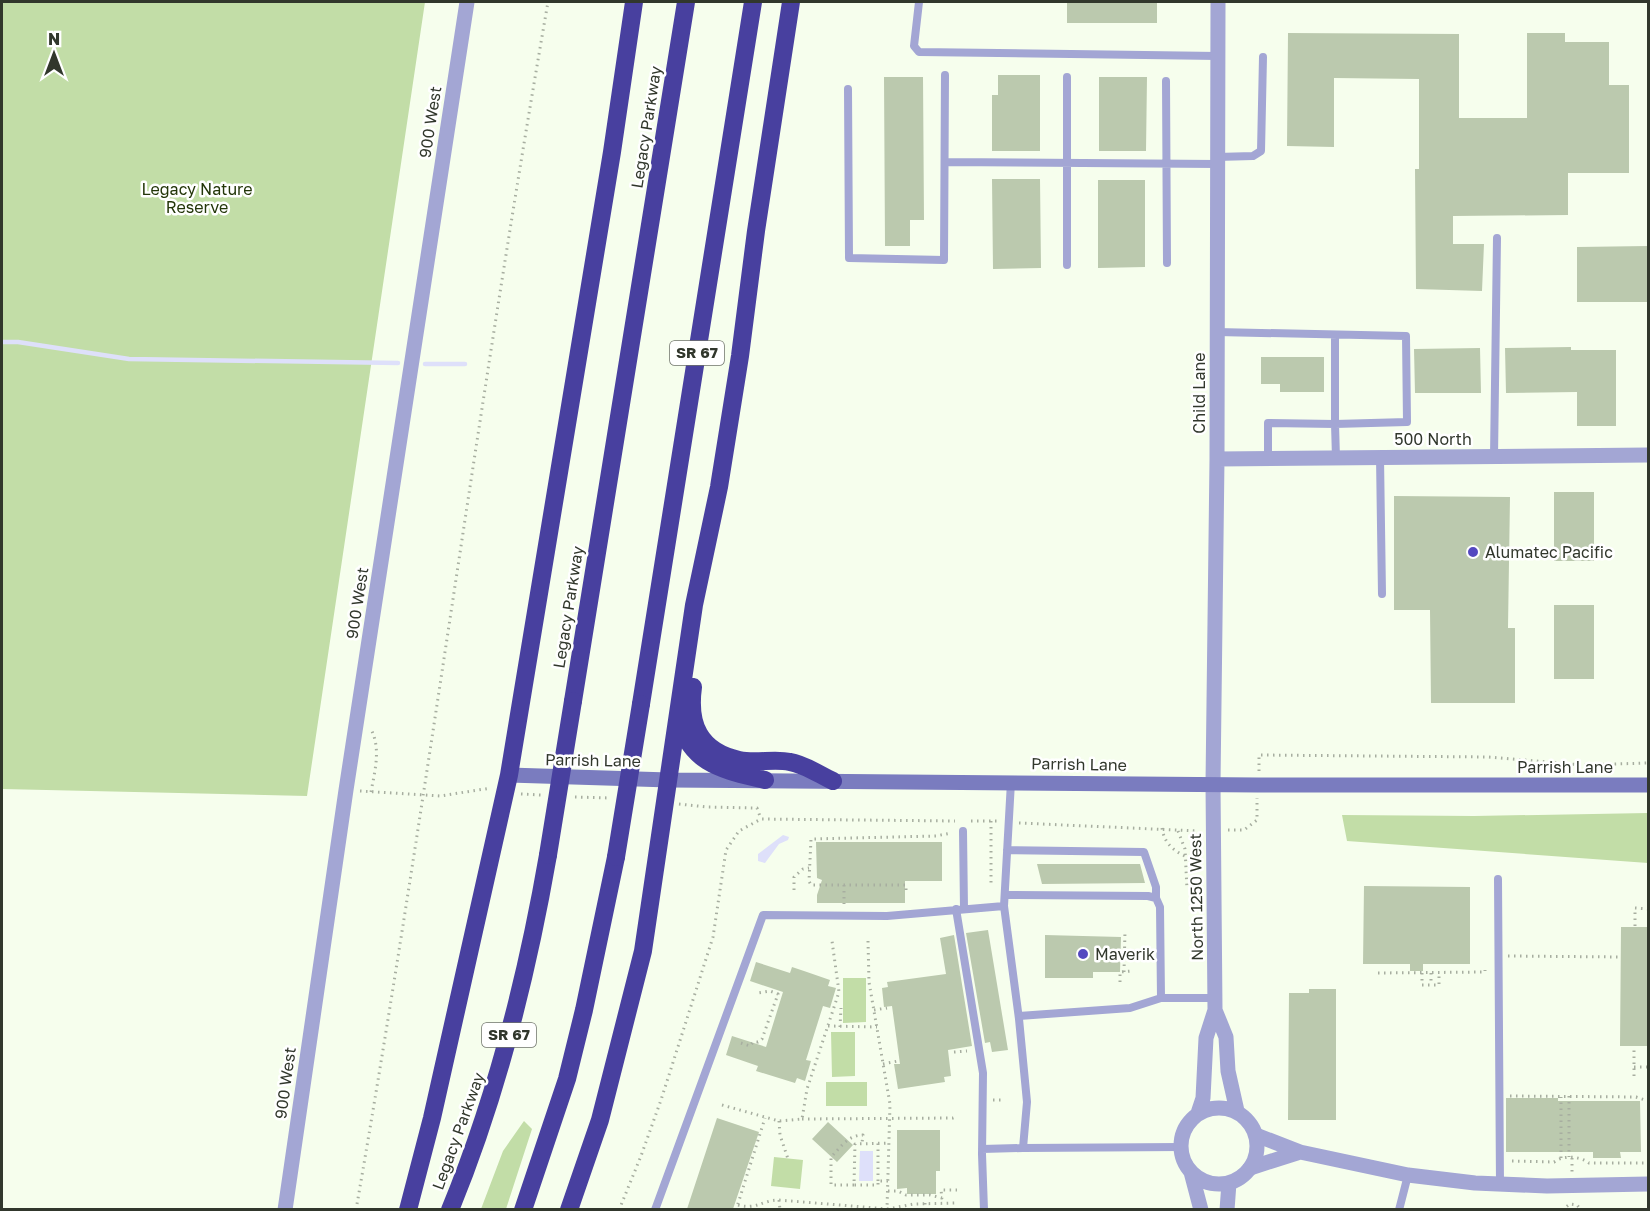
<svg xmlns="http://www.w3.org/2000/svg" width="1650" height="1211" font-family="'Golos Text',sans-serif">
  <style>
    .green { fill: #c2dda7 }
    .water { fill: #dee0fa }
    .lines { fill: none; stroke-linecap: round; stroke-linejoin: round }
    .stream { stroke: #dee0fa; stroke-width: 4.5 }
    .building { fill: #bbc9ae }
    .path { stroke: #a7aea0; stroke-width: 3; stroke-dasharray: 1.5 4.5; stroke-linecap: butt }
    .service { stroke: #a3a6d4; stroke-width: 8 }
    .minor { stroke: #a3a6d4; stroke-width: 15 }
    .tertiary { stroke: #a3a6d4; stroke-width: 15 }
    .secondary { stroke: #7a7cbf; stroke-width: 15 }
    .motorway { stroke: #48409f; stroke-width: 18 }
    .motorway-bridge { stroke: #48409f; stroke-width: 18 }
    .poi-dot { fill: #5448c0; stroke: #fff; stroke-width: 2 }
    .labels { text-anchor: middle; stroke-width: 5; stroke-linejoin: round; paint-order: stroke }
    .shield { fill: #fff; stroke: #6f736b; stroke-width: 1.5 }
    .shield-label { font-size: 15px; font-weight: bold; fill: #31372c }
    .street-label { font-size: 16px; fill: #31372c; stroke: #fff }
    .park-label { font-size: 16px; fill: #233609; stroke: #fff }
    .poi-label { font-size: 16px; fill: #31372c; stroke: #fff; text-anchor: start }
  </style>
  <rect width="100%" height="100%" fill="#f6feed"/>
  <!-- green -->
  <path class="green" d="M2 2H425L307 796 2 789Z
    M1648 813V863L1347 841 1342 815 1474 816Z
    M843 978H866V1022L843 1023Z
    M831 1032H855V1076L832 1077Z
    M826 1082H867V1106H826Z
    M524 1121 532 1129 506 1209H481L503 1151Z
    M774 1157 803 1160 800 1189 771 1186Z"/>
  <!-- water -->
  <path class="water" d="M783 835 789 837 788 840 779 844 765 863 758 861V854Z
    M860 1151H873V1181H859Z"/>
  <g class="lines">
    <!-- stream -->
    <path class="stream" d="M2 342H18L129 359 398 363
      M425 364H465"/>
  </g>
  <!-- building -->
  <path class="building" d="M1067 2H1157V23H1067Z
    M1288 33 1459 34V118H1527V33H1565V42H1609V85H1629V173H1568V215L1453 216V244H1484L1482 291 1416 289 1415 169H1419V79L1334 78V147L1287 146Z
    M998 75H1040V151H992V95H998Z
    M884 77H923L924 220H910V246H885Z
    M1099 77H1147L1146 151H1099Z
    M992 179H1040L1041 268 993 269Z
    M1098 180H1145V267L1098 268Z
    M1648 246V302H1577V247Z
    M1571 347V350H1616V426H1577V392L1506 393 1505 348Z
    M1480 348 1481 393H1415L1414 349Z
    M1261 357H1324V392H1280V384H1261Z
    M1554 492H1594V561H1554Z
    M1394 496 1510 497 1508 628H1515V703H1431L1430 610H1394Z
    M1554 605H1594V679H1554Z
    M816 842H942V881H905V903H817V895L822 880 817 878Z
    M1037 864H1140L1145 883 1042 884Z
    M1364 886 1470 887V964H1423V971H1410V964H1363Z
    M1621 927H1648V1046H1620Z
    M988 930 1008 1050 992 1052 990 1042 985 1043 966 933Z
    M954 935 972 1046 948 1050 951 1076 944 1077 945 1082 898 1089 894 1064H900L892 1006 884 1007 882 988 888 987 887 982 946 974 940 938Z
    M1045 935 1121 937 1120 972H1093V978H1045Z
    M756 962 790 973 792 967 804 971 830 980 828 986 836 988 830 1008 823 1006 806 1060 811 1061 805 1081 797 1078 795 1083 756 1071 758 1066 726 1055 732 1036 766 1047 783 992 750 981Z
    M1309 989H1336V1120H1288L1289 993H1309Z
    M1506 1098H1558V1101H1640L1641 1152H1620L1621 1158H1593V1152H1506Z
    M717 1118 759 1132 733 1209H687Z
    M828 1122 853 1145 837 1162 812 1139Z
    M897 1130H940V1171H936V1194H907V1188L897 1189Z"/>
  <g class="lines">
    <!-- path -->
    <path class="path" d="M1259 771V755L1488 757 1583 765 1648 763
      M360 791 440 796 491 788
      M371 792C375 770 381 749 371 729
      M521 794 541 795
      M575 797 610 798
      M679 804 707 807 757 808 761 819
      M971 821H997
      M991 821V887
      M1019 823 1198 831
      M1162 828C1164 842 1172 850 1185 856
      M1228 830H1244L1257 820V798
      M1178 831 1185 849 1187 889
      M844 885V904
      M794 890V877L803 869 809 868
      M906 890V885H811L809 881 811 839 936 836 951 833
      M1635 926V908L1648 909
      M868 941 869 982 890 1104 887 1209 914 1204 957 1203
      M1508 956 1620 957
      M1124 972 1125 931
      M1378 973 1485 972V970
      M1422 973V985H1439V973
      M1431 973V985
      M1120 982V972L1131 971
      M874 1010 887 1008
      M828 1026 877 1027
      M840 1027 841 1008
      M741 1043 750 1046 753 1042H758L762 1039 778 994 770 991 758 993
      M954 1052 967 1051
      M883 1064 898 1061
      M1634 1067H1648
      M1634 1076V1046
      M1510 1096 1636 1097 1648 1101
      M1569 1096V1157
      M993 1100H1004
      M722 1105 779 1121 802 1119 807 1089 839 992 832 941
      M802 1119 953 1118 956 1117
      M779 1121 780 1135 788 1159
      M1561 1158V1097
      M1572 1158V1172
      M1512 1161 1554 1162C1563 1155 1580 1156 1589 1163H1648
      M878 1181V1143
      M888 1181H878V1185H854L855 1144 890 1143
      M854 1185H831V1157C841 1147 848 1135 863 1135L862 1143
      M888 1191H898L906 1195H930L942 1198 941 1190H957
      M779 1200 780 1210
      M925 1203V1210
      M738 1205C757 1210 762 1200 779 1200L887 1209
      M356 1210C426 808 478 403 548 2
      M619 1210 641 1156 661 1100 713 937 726 850 739 831 761 819 955 821
      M736 1210 765 1118
      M1562 1210 1570 1204 1577 1205 1581 1210"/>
    <!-- service -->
    <path class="service" d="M919 2 914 46 919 52 1218 56
      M1067 77V265
      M1166 81 1167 263
      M848 89 849 258 944 260 945 75
      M1217 157 1253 156 1261 151 1263 57
      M945 162 1217 164
      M1217 332 1406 336 1407 422 1335 424 1336 458
      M1380 457 1382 594
      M1494 457 1497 238
      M1268 458V423L1335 424V335
      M963 831 964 909
      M1007 850 1144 852 1156 887V898
      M1498 879 1500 1184
      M1005 895 1148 896 1156 898 1160 907 1161 998H1215
      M1004 906 1019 1019 1027 1102 1023 1148 1181 1147
      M956 909 983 1073 982 1154 984 1210
      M1019 1016 1130 1008 1161 998
      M982 1149 1023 1148
      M655 1210 763 915 887 916 1004 906 1011 782
      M1399 1210 1408 1175"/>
    <!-- minor -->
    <path class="minor" d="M1217 459 1648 455
      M1213 784 1217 459 1218 2
      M1256 1135 1300 1152 1408 1175 1475 1183 1547 1186 1648 1184
      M1250 1168 1300 1152
      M285 1210 346 790 467 2"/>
    <!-- tertiary -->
    <path class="tertiary" d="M1215 1010 1226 1037 1228 1071 1237 1111
      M1181 1146a38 38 0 1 1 76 0a38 38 0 1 1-76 0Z
      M1198 1113 1203 1098 1206 1038 1215 1010 1213 784
      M1191 1172 1201 1210
      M1227 1210 1229 1183"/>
    <!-- secondary -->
    <path class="secondary" d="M509 775 669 780 1258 785H1648"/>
    <!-- motorway -->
    <path class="motorway" d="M693 687C688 724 699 751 739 760 756 764 774 758 790 762 804 764 820 775 833 781
      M573 701 686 2
      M641 704 753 2
      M679 718C689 765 725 770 765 780
      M408 1210 432 1118 509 775 612 152 634 2
      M450 1210C497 1096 527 976 548 855
      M523 1210 567 1079 584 1010 616 857
      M569 1210 600 1120 643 951 694 605 719 487 740 356 756 231 791 2"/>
    <!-- motorway-bridge -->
    <path class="motorway-bridge" d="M548 855 573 701
      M616 857 641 704"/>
  </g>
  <!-- markers -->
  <g class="poi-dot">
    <circle cx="1473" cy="552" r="6"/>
    <circle cx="1083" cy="954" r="6"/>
  </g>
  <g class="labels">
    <!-- shield labels -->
    <g class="shield">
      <rect x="670" y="341" width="54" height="24" rx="4.5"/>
      <rect x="482" y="1023" width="54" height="24" rx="4.5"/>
    </g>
    <g class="shield-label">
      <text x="697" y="358">SR 67</text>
      <text x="509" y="1040">SR 67</text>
    </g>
    <!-- street labels -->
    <g class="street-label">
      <text transform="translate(430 122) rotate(-81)" y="6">900 West</text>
      <text transform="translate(646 127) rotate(-81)" y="6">Legacy Parkway</text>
      <text transform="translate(1199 393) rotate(-90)" y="6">Child Lane</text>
      <text x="1433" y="445">500 North</text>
      <text transform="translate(357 603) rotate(-81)" y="6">900 West</text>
      <text transform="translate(568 607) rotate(-81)" y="6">Legacy Parkway</text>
      <text transform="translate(593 760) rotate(1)" y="6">Parrish Lane</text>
      <text transform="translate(1079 764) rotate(1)" y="6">Parrish Lane</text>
      <text x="1565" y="773">Parrish Lane</text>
      <text transform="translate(1196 897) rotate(-91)" y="6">North 1250 West</text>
      <text transform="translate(285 1083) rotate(-82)" y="6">900 West</text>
      <text transform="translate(458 1131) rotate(-70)" y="6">Legacy Parkway</text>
    </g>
    <!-- park labels -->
    <g class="park-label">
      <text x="197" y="195">Legacy Nature<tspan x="197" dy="18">Reserve</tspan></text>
    </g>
    <!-- poi labels -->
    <g class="poi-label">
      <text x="1485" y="558">Alumatec Pacific</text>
      <text x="1095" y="960">Maverik</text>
    </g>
  </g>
  <!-- border -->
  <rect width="1650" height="1211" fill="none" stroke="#31372c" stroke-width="6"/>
  <!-- north arrow -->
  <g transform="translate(54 54)" stroke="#ffffff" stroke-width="4.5" paint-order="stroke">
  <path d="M0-4.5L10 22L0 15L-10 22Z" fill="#31372c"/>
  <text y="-9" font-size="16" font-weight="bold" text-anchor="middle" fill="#31372c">N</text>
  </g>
</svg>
